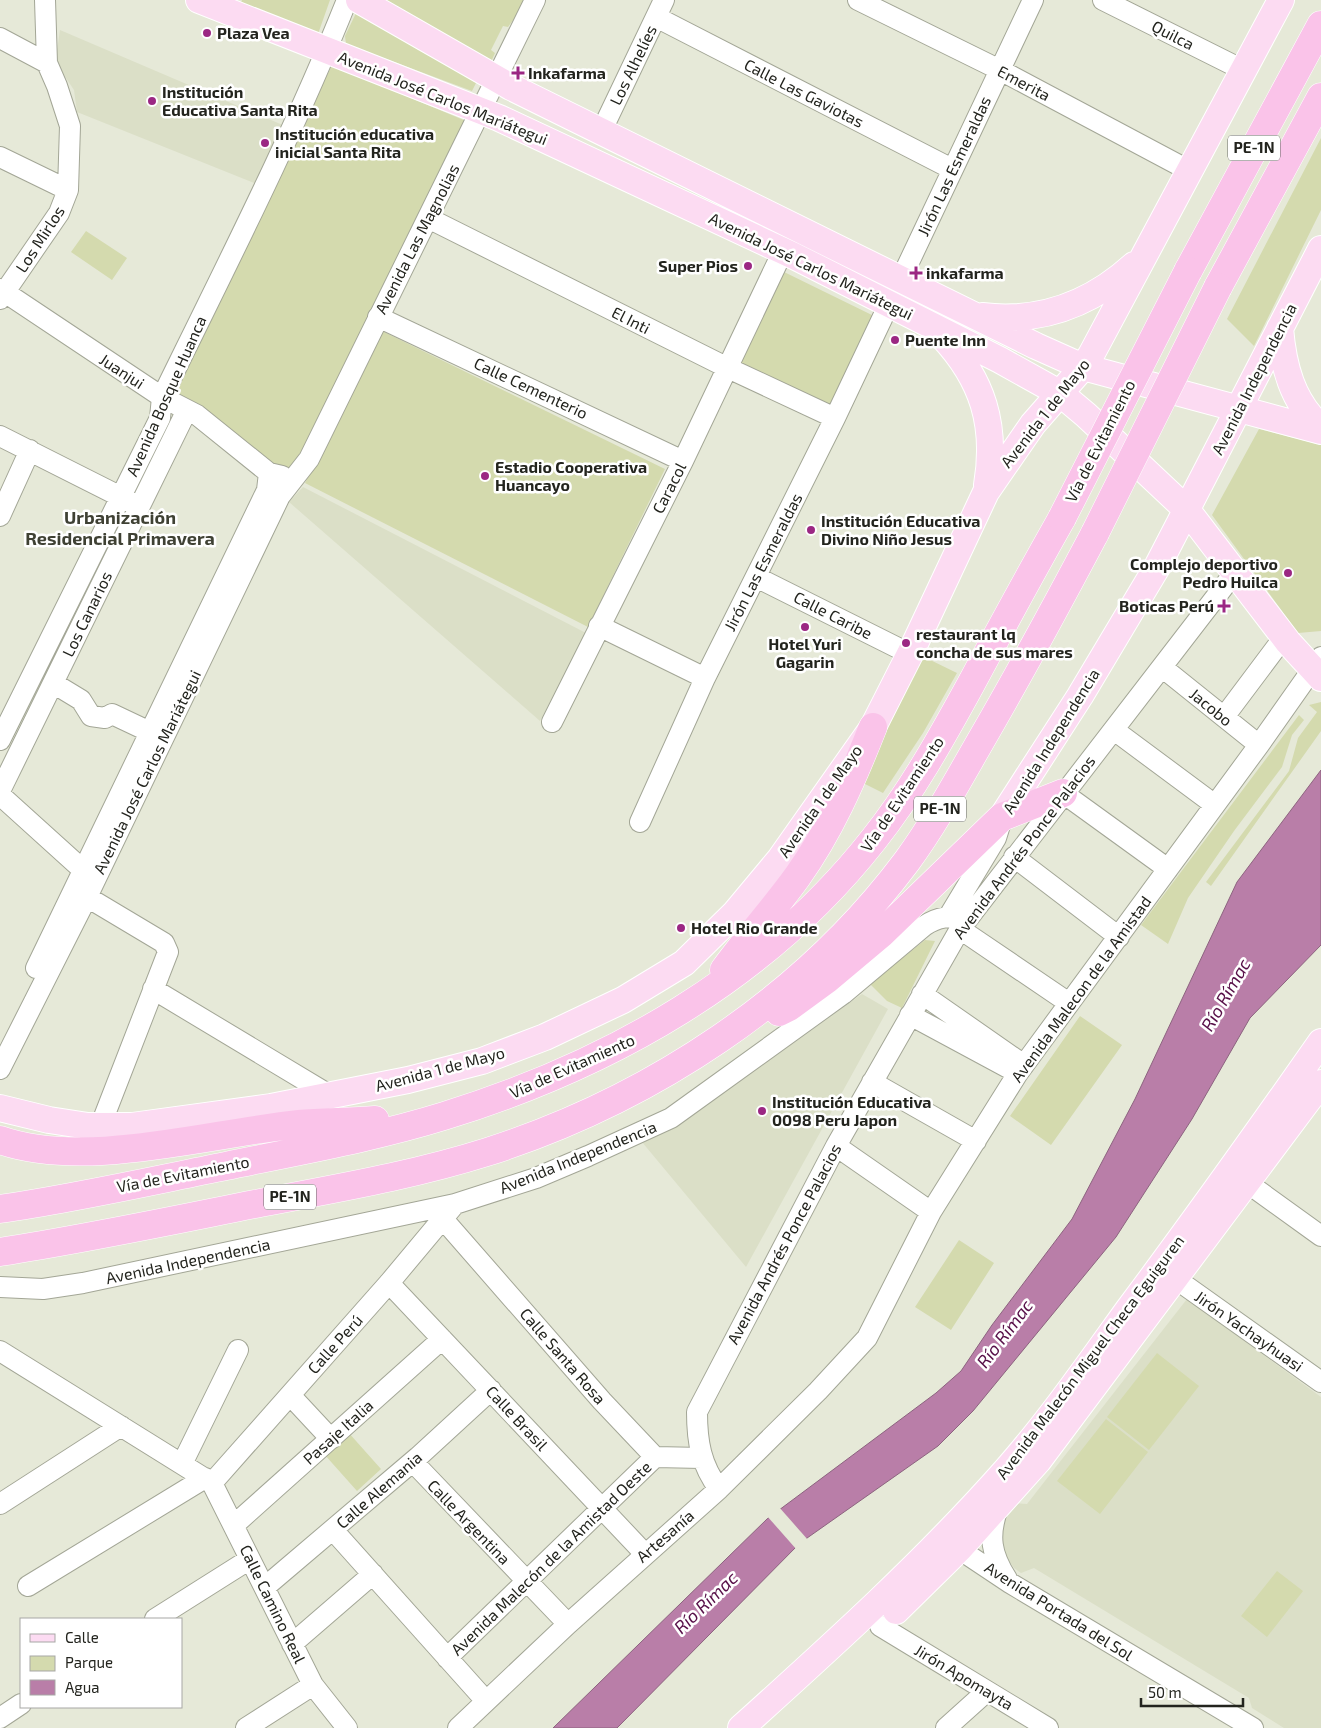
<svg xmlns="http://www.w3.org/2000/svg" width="1321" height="1728" font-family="'Exo 2',sans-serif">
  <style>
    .built { fill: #dbdfc7 }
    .green { fill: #d4daae }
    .water { fill: #b97ea8; stroke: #8c637f }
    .pier { fill: #e6e9d8 }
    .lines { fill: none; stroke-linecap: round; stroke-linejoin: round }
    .minor-casing { stroke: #a3a696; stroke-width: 22 }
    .major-casing { stroke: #fff; stroke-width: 28 }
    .highway-casing { stroke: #fff; stroke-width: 29 }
    .minor { stroke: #fff; stroke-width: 20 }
    .major { stroke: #fcdbf2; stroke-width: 26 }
    .highway { stroke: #fac3e9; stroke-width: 28 }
    .highway-bridge-casing { stroke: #fff; stroke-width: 29; stroke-linecap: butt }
    .highway-bridge { stroke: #fac3e9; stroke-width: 28 }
    .poi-dot { fill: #9b2783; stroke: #fff; stroke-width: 2 }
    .labels { text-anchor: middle; stroke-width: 5; stroke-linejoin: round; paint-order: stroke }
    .shield { fill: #fff; stroke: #656662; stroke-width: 1 }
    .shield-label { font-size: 15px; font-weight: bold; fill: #23241e }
    .poi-label { font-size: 16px; font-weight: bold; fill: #23241e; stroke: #fff; text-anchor: start }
    .street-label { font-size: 16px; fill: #23241e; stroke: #fff }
    .neighbourhood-label { font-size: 18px; font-weight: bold; fill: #3f4134; stroke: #fff }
    .water-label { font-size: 18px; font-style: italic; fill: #570f48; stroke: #fff }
  </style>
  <rect width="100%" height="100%" fill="#e6e9d8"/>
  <!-- built -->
  <path class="built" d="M60 30 285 126 259 185 77 112 74 90 62 72 56 57Z
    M303 487 586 633 540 721 289 502Z
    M862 994 888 1009 746 1267 642 1142 742 1080Z
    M1187 1299 1321 1397V1728H1284L1252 1708 1249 1698 1034 1568 1021 1573 1014 1568 1001 1550 1000 1525 1011 1503 1027 1504Z"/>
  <!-- green -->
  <path class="green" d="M242 0H330L318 34 240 5Z
    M384 0H528L508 27 503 26 491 50 495 53 491 62Z
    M357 11 478 79 472 91 346 44 345 36Z
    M332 65 466 121 298 461 293 467 283 471 172 394Z
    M1321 138V210L1254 346 1227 319Z
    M86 231 127 258 112 280 71 252Z
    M780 270 876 317 830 413 732 366Z
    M382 331 665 469 588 627 305 483Z
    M1259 429 1321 445V631L1298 633 1212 515Z
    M918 654 957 673 923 733 883 793 863 783Z
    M1321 702V731L1211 886 1206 882 1289 771 1298 738 1317 712 1309 705Z
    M1299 715 1304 720 1292 735 1282 767 1234 831 1188 898 1168 944 1141 925Z
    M925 940 935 941 902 1008 887 1001 870 984Z
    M1080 1016 1122 1045 1051 1145 1010 1116Z
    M959 1240 994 1263 951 1330 915 1307Z
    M1157 1353 1199 1386 1149 1450 1107 1417Z
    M1106 1419 1148 1452 1100 1514 1057 1481Z
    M348 1432 381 1469 357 1491 324 1454Z
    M1277 1571 1303 1591 1267 1637 1241 1616Z"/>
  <!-- water -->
  <path class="water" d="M1321 770V945L1250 1018 1192 1119 1116 1237 973 1411 938 1446 800 1543 617 1728H553L767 1519 936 1393 961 1371 992 1325 1072 1219 1135 1099 1237 882Z"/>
  <!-- pier -->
  <path class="pier" d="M779 1507 808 1540 797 1550 767 1516Z"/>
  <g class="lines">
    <!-- minor casing -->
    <g class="minor-casing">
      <path id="minor" d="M858 0 1000 70 1188 170
        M1103 0 1243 70
        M656 17 952 169
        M0 38 47 63
        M602 130 664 0
        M0 157 68 190
        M428 218 728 368 835 418
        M901 279 1033 0
        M0 289 162 397 197 415 269 473 282 476
        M0 299 59 213 68 190 70 126 57 86 47 63 45 0
        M378 317 683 461
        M0 436 131 502
        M0 516 30 450
        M756 577 910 654
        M599 626 705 678
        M1163 668 1259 745
        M53 683 81 700 91 716 105 718 112 714 150 732
        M1224 717 1284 637
        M552 722 683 461 783 251
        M1114 730 1215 805
        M0 740 160 418 162 397C226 266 293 135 347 0
        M0 791 187 410
        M1063 793 1168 869
        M0 795 83 870 94 877
        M640 822 705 678 835 418 889 304
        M1014 857 1119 937
        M87 897 164 943 168 952 100 1127
        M949 916 996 838 1001 822
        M960 929 1069 1003
        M36 968 267 490 269 473
        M153 989 331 1096
        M922 994 1024 1065
        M910 1015 1014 1071
        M0 1069 87 897 280 496 309 459 535 0
        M872 1082 976 1141
        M836 1146 931 1212
        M1235 1174 1321 1236
        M443 1219 602 1401 655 1457 702 1458
        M1176 1279 1321 1382
        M389 1283 645 1554
        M0 1287 43 1289 83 1283 455 1204 536 1178 588 1156 671 1118 843 994 924 926C939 916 949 916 966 919
        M0 1351 212 1483 313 1685 347 1728
        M290 1395 331 1439
        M413 1462 568 1624
        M182 1464 238 1350
        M212 1483 389 1283 455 1204
        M719 1489C701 1465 697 1442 697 1412L836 1146 960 929 1235 572
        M0 1504 121 1426
        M998 1508C988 1536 991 1554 1007 1579
        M234 1525 442 1339
        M333 1530 486 1701
        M949 1540 959 1549 1010 1583 1253 1728
        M28 1586 205 1478
        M265 1587 418 1457 491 1390
        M155 1619 250 1559
        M880 1626 1048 1728
        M292 1644 373 1574
        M447 1658 655 1457
        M0 1718 21 1704
        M246 1728 313 1685
        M458 1728 568 1624 719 1489 818 1391 867 1338 931 1212 1018 1073 1259 745 1321 657
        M946 1728 986 1692"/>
    </g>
    <!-- major casing -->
    <g class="major-casing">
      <path id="major" d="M199 0 499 118 794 256 1000 360 1061 394 1086 415 1187 510 1288 642 1321 678
        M359 0 511 87 1036 346 1083 367 1321 431
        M982 316C1040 323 1091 304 1134 265
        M1280 328C1283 365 1292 402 1321 427
        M942 336C983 380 997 425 987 485
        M1002 817 1080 696 1157 567 1321 249
        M0 1108 49 1120 88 1126H132L271 1107 408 1080 482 1061 545 1037 623 1000 684 963 735 913 780 859 873 727 910 654 986 492 1033 424 1083 367 1091 355 1281 0
        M896 1611 959 1549 1038 1461 1321 1083
        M741 1728C833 1645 925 1562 1007 1469 1051 1419 1089 1364 1128 1310 1194 1222 1258 1132 1321 1042"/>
    </g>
    <!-- highway casing -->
    <g class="highway-casing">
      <path id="highway" d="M1188 271 1321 25
        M1218 287 1321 97
        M724 970C747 938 774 909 797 877 830 831 852 780 873 727
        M779 1012 789 1007 826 980 882 933 1002 817 1063 793
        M0 1140C85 1170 210 1133 299 1124 324 1122 350 1122 375 1120
        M0 1209C76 1198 151 1181 226 1166 298 1151 373 1138 444 1116 610 1065 766 977 874 839 912 791 942 737 971 684 1001 628 1031 573 1062 518
        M0 1252C85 1239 170 1221 255 1204 332 1189 411 1176 487 1152 650 1100 804 999 907 861 934 824 957 782 980 742 1020 673 1058 603 1095 533"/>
    </g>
    <!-- minor -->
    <use href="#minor" class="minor"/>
    <!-- major -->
    <use href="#major" class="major"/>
    <!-- highway -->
    <use href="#highway" class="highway"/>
    <!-- highway-bridge casing -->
    <g class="highway-bridge-casing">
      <path id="highway-bridge" d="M1062 518 1188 271
        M1095 533 1218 287"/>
    </g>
    <!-- highway-bridge -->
    <use href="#highway-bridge" class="highway-bridge"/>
  </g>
  <!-- markers -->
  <g class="poi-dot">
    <circle cx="207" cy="33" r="5"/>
    <path d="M515.5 65.5h5v5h5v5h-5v5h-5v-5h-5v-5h5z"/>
    <circle cx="152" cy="101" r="5"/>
    <circle cx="265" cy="143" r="5"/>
    <circle cx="748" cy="266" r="5"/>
    <path d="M913.5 265.5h5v5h5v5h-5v5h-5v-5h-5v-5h5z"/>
    <circle cx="895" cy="340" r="5"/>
    <circle cx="485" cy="476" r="5"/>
    <circle cx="811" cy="530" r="5"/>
    <circle cx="1288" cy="573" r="5"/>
    <path d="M1221.5 598.5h5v5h5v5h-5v5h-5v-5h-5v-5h5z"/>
    <circle cx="805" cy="627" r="5"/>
    <circle cx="906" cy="643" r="5"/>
    <circle cx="681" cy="928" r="5"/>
    <circle cx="762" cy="1111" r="5"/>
  </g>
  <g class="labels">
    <!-- shield labels -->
    <g class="shield">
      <rect x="1228" y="135.5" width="52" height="25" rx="4"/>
      <rect x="914" y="796.5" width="52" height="25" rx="4"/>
      <rect x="264" y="1184.5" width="52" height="25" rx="4"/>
    </g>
    <g class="shield-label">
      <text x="1254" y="153">PE-1N</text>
      <text x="940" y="814">PE-1N</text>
      <text x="290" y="1202">PE-1N</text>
    </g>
    <!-- poi labels -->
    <g class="poi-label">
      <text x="217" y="39">Plaza Vea</text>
      <text x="528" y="79">Inkafarma</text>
      <text x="162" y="98">Institución<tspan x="162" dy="18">Educativa Santa Rita</tspan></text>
      <text x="275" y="140">Institución educativa<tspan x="275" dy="18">inicial Santa Rita</tspan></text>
      <text x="738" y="272" text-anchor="end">Super Pios</text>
      <text x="926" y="279">inkafarma</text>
      <text x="905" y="346">Puente Inn</text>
      <text x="495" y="473">Estadio Cooperativa<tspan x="495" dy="18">Huancayo</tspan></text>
      <text x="821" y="527">Institución Educativa<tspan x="821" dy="18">Divino Niño Jesus</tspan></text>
      <text x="1278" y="570" text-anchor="end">Complejo deportivo<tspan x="1278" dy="18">Pedro Huilca</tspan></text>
      <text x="1214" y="612" text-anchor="end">Boticas Perú</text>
      <text x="916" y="640">restaurant lq<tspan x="916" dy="18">concha de sus mares</tspan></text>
      <text x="805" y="650" text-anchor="middle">Hotel Yuri<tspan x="805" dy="18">Gagarin</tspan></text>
      <text x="691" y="934">Hotel Rio Grande</text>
      <text x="772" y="1108">Institución Educativa<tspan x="772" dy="18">0098 Peru Japon</tspan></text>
    </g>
    <!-- street labels -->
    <g class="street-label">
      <text transform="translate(1173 35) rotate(27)" y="6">Quilca</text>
      <text transform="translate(633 65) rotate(-64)" y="6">Los Alhelíes</text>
      <text transform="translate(1024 83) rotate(28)" y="6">Emerita</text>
      <text transform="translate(804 93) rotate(27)" y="6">Calle Las Gaviotas</text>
      <text transform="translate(443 98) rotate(22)" y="6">Avenida José Carlos Mariátegui</text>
      <text transform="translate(954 166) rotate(-65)" y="6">Jirón Las Esmeraldas</text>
      <text transform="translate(40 239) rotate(-57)" y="6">Los Mirlos</text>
      <text transform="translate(417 239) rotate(-63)" y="6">Avenida Las Magnolias</text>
      <text transform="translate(811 266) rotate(26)" y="6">Avenida José Carlos Mariátegui</text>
      <text transform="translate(631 320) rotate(27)" y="6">El Inti</text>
      <text transform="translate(122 371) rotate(33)" y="6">Juanjui</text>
      <text transform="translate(1254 379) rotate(-63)" y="6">Avenida Independencia</text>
      <text transform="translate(531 388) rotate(25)" y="6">Calle Cementerio</text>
      <text transform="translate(166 396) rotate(-66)" y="6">Avenida Bosque Huanca</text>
      <text transform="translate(1045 413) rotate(-52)" y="6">Avenida 1 de Mayo</text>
      <text transform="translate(1100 441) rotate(-63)" y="6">Vía de Evitamiento</text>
      <text transform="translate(669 488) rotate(-63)" y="6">Caracol</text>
      <text transform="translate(763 562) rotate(-63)" y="6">Jirón Las Esmeraldas</text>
      <text transform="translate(87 614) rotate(-64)" y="6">Los Canarios</text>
      <text transform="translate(833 615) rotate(27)" y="6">Calle Caribe</text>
      <text transform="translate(1211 707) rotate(39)" y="6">Jacobo</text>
      <text transform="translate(1051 741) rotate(-58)" y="6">Avenida Independencia</text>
      <text transform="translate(147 772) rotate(-64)" y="6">Avenida José Carlos Mariátegui</text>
      <text transform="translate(902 794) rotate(-56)" y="6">Vía de Evitamiento</text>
      <text transform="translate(820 801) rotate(-55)" y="6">Avenida 1 de Mayo</text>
      <text transform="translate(1024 847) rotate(-53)" y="6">Avenida Andrés Ponce Palacios</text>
      <text transform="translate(1081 989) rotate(-54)" y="6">Avenida Malecon de la Amistad</text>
      <text transform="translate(572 1066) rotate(-24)" y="6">Vía de Evitamiento</text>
      <text transform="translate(440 1069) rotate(-15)" y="6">Avenida 1 de Mayo</text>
      <text transform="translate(578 1157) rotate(-22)" y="6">Avenida Independencia</text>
      <text transform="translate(183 1174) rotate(-11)" y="6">Vía de Evitamiento</text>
      <text transform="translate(784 1244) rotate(-62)" y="6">Avenida Andrés Ponce Palacios</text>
      <text transform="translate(188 1261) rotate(-12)" y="6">Avenida Independencia</text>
      <text transform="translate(1249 1331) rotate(35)" y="6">Jirón Yachayhuasi</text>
      <text transform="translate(335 1344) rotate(-48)" y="6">Calle Perú</text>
      <text transform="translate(563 1356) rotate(49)" y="6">Calle Santa Rosa</text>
      <text transform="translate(1090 1357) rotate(-53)" y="6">Avenida Malecón Miguel Checa Eguiguren</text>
      <text transform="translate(517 1418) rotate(47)" y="6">Calle Brasil</text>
      <text transform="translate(338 1432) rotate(-42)" y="6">Pasaje Italia</text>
      <text transform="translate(379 1490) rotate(-41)" y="6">Calle Alemania</text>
      <text transform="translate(469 1522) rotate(46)" y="6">Calle Argentina</text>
      <text transform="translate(665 1536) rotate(-41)" y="6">Artesanía</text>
      <text transform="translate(551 1558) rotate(-44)" y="6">Avenida Malecón de la Amistad Oeste</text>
      <text transform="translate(273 1604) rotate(64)" y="6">Calle Camino Real</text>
      <text transform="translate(1059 1611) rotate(32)" y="6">Avenida Portada del Sol</text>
      <text transform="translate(964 1677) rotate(31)" y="6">Jirón Apomayta</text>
    </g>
    <!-- neighbourhood labels -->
    <g class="neighbourhood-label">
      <text x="120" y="524">Urbanización<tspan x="120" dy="21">Residencial Primavera</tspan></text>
    </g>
    <!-- water labels -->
    <g class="water-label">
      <text transform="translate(1226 995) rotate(-60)" y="6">Río Rímac</text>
      <text transform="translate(1005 1334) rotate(-53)" y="6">Río Rímac</text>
      <text transform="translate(706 1603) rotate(-44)" y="6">Río Rímac</text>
    </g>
  </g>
  <!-- legend -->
  <rect x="20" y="1618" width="162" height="90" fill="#ffffff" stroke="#a7a7a5"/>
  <rect x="30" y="1634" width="25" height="8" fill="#fcdbf2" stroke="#a7a7a5"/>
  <text x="65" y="1643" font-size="15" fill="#23241e">Calle</text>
  <rect x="30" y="1656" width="25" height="15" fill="#d4daae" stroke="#a7a7a5"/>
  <text x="65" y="1668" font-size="15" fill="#23241e">Parque</text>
  <rect x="30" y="1680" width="25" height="15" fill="#b97ea8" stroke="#a7a7a5"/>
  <text x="65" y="1693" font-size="15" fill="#23241e">Agua</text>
  <!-- scale -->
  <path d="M1141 1698v8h102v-8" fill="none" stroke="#23241e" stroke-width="2.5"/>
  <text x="1148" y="1698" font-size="15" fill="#23241e" stroke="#ffffff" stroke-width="4" paint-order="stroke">50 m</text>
</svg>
